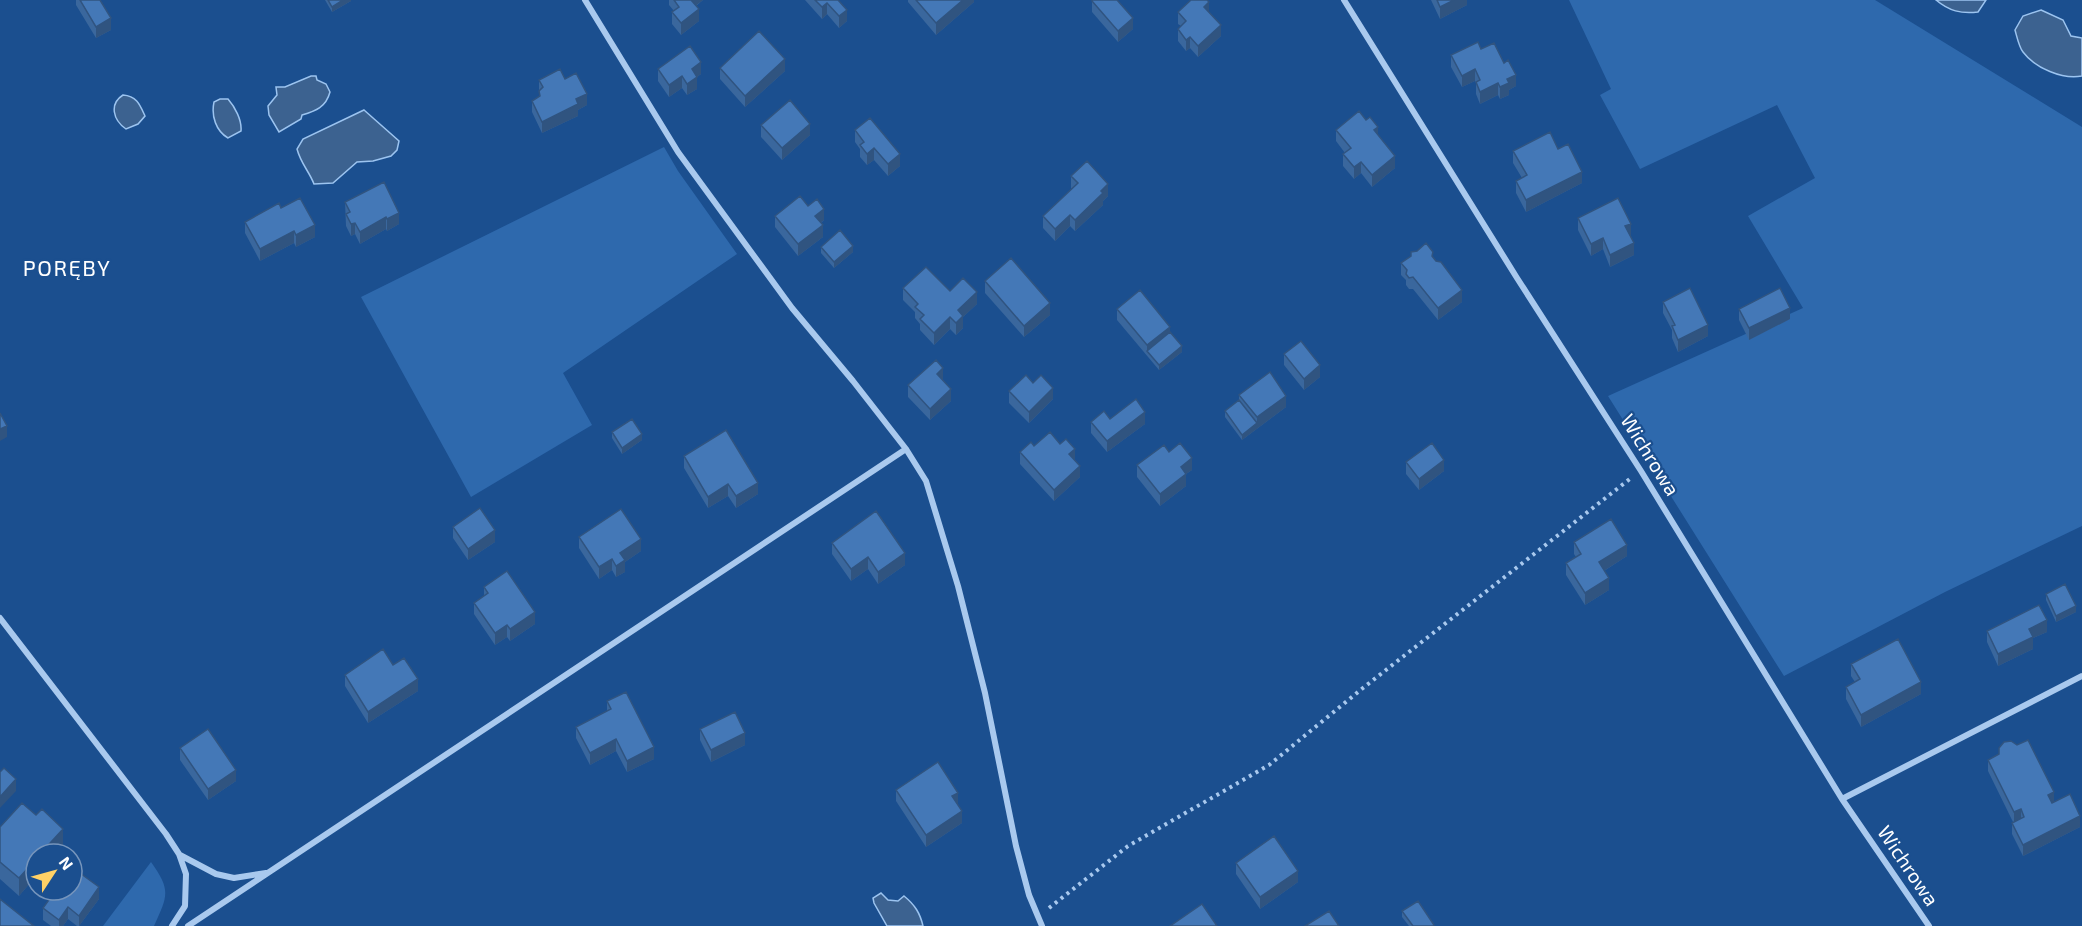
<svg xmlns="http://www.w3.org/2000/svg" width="2082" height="926" font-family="'Exo 2',sans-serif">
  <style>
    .green { fill: #2e69ad }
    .water { fill: #3c6290; stroke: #9cc4f0; stroke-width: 1.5 }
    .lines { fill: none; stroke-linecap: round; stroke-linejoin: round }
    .path { stroke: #a9c9ee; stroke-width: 4; stroke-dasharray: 3 4.5; stroke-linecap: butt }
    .minor { stroke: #a9c9ee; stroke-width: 6 }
    .wall { fill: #3a679d }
    .shaded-wall { fill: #305480 }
    .building { fill: #4478b7; stroke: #305480; stroke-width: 1.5 }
    .labels { text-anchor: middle; stroke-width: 4.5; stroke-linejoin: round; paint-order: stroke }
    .street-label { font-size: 20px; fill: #fff; stroke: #1b4f8f }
    .quarter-label { font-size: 22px; letter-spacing: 1.5px; fill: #fff; stroke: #1b4f8f }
  </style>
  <rect width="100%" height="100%" fill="#1b4f8f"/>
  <!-- green -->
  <path class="green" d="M1569 0H1875L2082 127V526L1945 592 1784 676 1608 396 1803 308 1748 216 1815 178 1777 105 1640 169 1600 95 1611 89Z
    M664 147 678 171 737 254 563 373 592 425 471 497 361 297Z
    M151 862C171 890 168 895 154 926H103Z"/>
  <!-- water -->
  <path class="water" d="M1936 0H1986L1978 12C1961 14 1949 11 1936 0Z
    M2041 10 2063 20 2071 36 2082 38V76C2063 80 2035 68 2023 52 2019 47 2017 37 2015 30L2023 16Z
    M311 76H316L317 80 326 84 330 92C326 107 316 111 302 115L301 119 279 132 269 115 268 106 277 95 276 87H285Z
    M123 95C137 96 140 105 145 116L138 124 126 129C113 120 109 104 123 95Z
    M220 99H228C235 107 242 120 241 131L228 138C216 131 211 116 214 102Z
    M364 110 399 141 397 150 391 156 373 161 357 162 333 183 314 184C309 171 301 164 297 149L303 139Z
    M881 893 888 900 898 901 904 896C915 905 920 913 923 926H887L874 903 873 898Z"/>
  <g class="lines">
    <!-- path -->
    <path class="path" d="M1049 908 1128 846 1269 765 1363 688 1631 478"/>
    <!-- minor -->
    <path class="minor" d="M1344 0 1517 278 1641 471 1842 799 1929 926
      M906 449 926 481 958 586 985 693 1016 846 1029 895 1042 926
      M0 618 166 834 179 854 186 874 185 906 172 926
      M1842 799 2082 676
      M180 855 216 874 234 878 266 873
      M188 926 906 449 853 381 792 308 678 152 585 0"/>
  </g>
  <!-- wall -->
  <path class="wall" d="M76 0H100L111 30 96 38 76 5Z
    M325 0H351V1L332 12Z
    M669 0H703L696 6 699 21 681 35 672 24V12L674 11 669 5Z
    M805 0H838L847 21 839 28 827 14 822 19Z
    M908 0H974V2L936 35 908 2Z
    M1431 0H1467V5L1440 19Z
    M1092 1 1133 29 1118 42 1092 12Z
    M1178 12H1209L1221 36 1198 57 1190 48 1186 51 1178 41V29L1181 26 1178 24Z
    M1481 49 1516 86 1509 90V95L1500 99 1498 95 1480 104 1476 94V83L1475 81 1462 87 1451 67V55Z
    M720 68 785 71 745 107 720 79Z
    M658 69 701 74 697 77V89L687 95 682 88 669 97 658 81Z
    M565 79 587 105 578 110V116L542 133 532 112V101L539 97V80Z
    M761 125 810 135 782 160 761 137Z
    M855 130 900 166 888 176 874 160 867 165 860 157V149L855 142Z
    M1336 130 1378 136 1395 168 1372 187 1361 173 1354 179 1343 166V154L1345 153 1336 141Z
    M1558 149 1582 183 1526 212 1516 193V181L1522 178 1513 163V151Z
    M1071 176 1108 196 1103 201V205L1075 231 1070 226 1055 241 1043 228V216L1072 189 1071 188Z
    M384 182 399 224 387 231 386 229 360 244 355 234 351 236 346 226 345 202Z
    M808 206 824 220 821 223 823 237 798 256 775 227V216Z
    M281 208 315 237 296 247 294 243 260 261 245 233V222Z
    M1578 218 1631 236 1634 255 1610 267 1603 249 1591 256 1578 230Z
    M821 247 853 252 834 268 821 253Z
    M1433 257 1462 302 1438 320 1413 289H1409L1406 285V280L1401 275V263Z
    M985 281 1050 315 1024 337 985 293Z
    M903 288 950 291 977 304 963 317V328L956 335 950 329 934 345 920 330V324L915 318V312L903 300Z
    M1663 302 1708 336 1678 352 1672 338V330L1663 313Z
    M1117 309 1170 332 1182 352 1159 370 1117 320Z
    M1739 309 1790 319 1749 340 1739 320Z
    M1284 354 1320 377 1304 390 1284 365Z
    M943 380 951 401 930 420 908 397V385Z
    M1033 383 1053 399 1029 423 1009 403V391Z
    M1239 395 1286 407 1242 440 1225 417V411L1239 400Z
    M1110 419 1145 424 1107 452 1091 433V422Z
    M612 432 642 440 622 454 612 438Z
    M1034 446 1075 460 1080 477 1054 501 1020 464V452Z
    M1169 452 1192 470 1186 474V486L1160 506 1137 477V465Z
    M684 456 758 494 736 508 728 496 708 508 684 468Z
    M1406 462 1444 471 1419 490 1406 474Z
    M453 527 495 542 468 560 453 538Z
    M579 537 641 551 625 562V572L616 577 612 570 599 579 579 548Z
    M1574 542 1627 556 1604 571 1609 590 1585 605 1566 575V563L1576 557 1574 554Z
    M832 543 905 565 878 584 868 569 851 581 832 554Z
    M484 587 535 624 510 641 507 637 495 645 474 614V603L484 596Z
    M2046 594 2076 612 2056 622 2046 600Z
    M1987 631 2047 632 2033 638V649L1998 666 1987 642Z
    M1851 664 1921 694 1861 727 1846 699V687L1855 682 1851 676Z
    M393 665 418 691 368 723 345 686V675Z
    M607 701 654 759 627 772 616 751 590 765 576 738V727L607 711Z
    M700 729 745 745 711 762 700 740Z
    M180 748 236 781 208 800 180 760Z
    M1988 760 2080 827 2023 856 2012 834V823L2013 822 1988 771Z
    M896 790 958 804 962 823 926 847 896 801Z
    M36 815 63 846 36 854V876L19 896 0 879V827Z
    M1236 863 1298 882 1260 909 1236 874Z
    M99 899 79 926H77L68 919 63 926H51L43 920V908Z
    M1402 911 1434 926H1409L1402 917Z"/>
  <!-- shaded-wall -->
  <path class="shaded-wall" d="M343 0H351V1L332 12V7Z
    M690 0H703L690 10Z
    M963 0H974V2L936 35V23Z
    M1454 0H1467V5L1440 19V7Z
    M1209 2V14L1204 7Z
    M827 3V14L822 19V7Z
    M699 9V21L681 35V23Z
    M847 10V21L839 28V16Z
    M111 18V30L96 38V27Z
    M1133 18V29L1118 42V31Z
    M1221 25V36L1198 57V46Z
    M1190 37V48L1186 51V40Z
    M785 59V71L745 107V96Z
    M701 62V74L693 80 697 77V89L687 95V84L692 69Z
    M1475 69V81L1462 87V76Z
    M1516 75V86L1509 90V95L1500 99V87L1507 79Z
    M682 76V88L669 97V85Z
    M1498 83V95L1480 104V92Z
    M587 94V105L578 110V116L542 133V122L576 99Z
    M810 124V135L782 160V148Z
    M1378 127V139L1374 130Z
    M874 148V160L867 165V154Z
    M900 154V166L888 176V164Z
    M1395 156V168L1372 187V175Z
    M1361 162V173L1354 179V167Z
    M1582 172V183L1526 212V200Z
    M1108 184V196L1103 201V205L1075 231V220Z
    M824 209V220L815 227V216Z
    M399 213V224L387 231V219Z
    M1070 215V226L1055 241V229Z
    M386 217V229L360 244V232Z
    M355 223V234L351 236V224Z
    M1631 224V236L1625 238V226Z
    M315 225V237L296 247V235Z
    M823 225V237L798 256V244Z
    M294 231V243L260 261V249Z
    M1603 238V249L1591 256V244Z
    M1634 243V255L1610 267V255Z
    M853 246V252L834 268V262Z
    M1462 290V302L1438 320V308Z
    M977 292V304L963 317V328L956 335V323L958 310Z
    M1050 303V315L1024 337V326Z
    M1790 308V319L1749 340V328Z
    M950 317V329L934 345V333Z
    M1708 325V336L1678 352V340Z
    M1170 327V338L1147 351V345Z
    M1182 346V352L1159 370V365Z
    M1320 365V377L1304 390V379Z
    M943 368V380L937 374Z
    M1053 388V399L1029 423V412Z
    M951 389V401L930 420V409Z
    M1286 396V407L1242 440V435L1257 423V417Z
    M1145 412V424L1107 452V441Z
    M7 426V437L0 441V429Z
    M642 434V440L622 454V448Z
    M1075 449V461L1069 454Z
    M1192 458V470L1186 474V486L1160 506V494L1181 467Z
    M1444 460V471L1419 490V479Z
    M1080 466V477L1054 501V490Z
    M758 483V494L736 508V496Z
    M728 484V496L708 508V497Z
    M495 530V542L468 560V549Z
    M641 539V551L625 562V572L616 577V566L620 553Z
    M1627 545V556L1599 574V562Z
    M905 553V565L878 584V572Z
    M868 557V569L851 581V569Z
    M612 559V570L599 579V567Z
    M1609 578V590L1585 605V593Z
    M2076 606V612L2056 622V616Z
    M535 612V624L510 641V629Z
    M2047 620V632L2033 638V649L1998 666V654L2029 629Z
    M507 625V637L495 645V633Z
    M418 679V691L368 723V712Z
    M1921 682V694L1861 727V715Z
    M745 733V745L711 762V750Z
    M616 739V751L590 765V753Z
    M654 747V759L627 772V761Z
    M236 770V781L208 800V789Z
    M16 779V791L0 808V797Z
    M2054 792V804L2048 807V795Z
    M958 793V804L952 808V796Z
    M2021 809V821L2014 824V812Z
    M962 811V823L926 847V835Z
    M2080 816V827L2023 856V845Z
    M63 829V846L56 854H40Z
    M36 859V876L19 896V878Z
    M1298 871V882L1260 909V897Z
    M99 887V899L79 926V916Z
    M68 907V919L63 926H59V920Z"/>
  <!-- building -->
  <path class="building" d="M80 0H100L111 18 96 27Z
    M328 0H343L332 7Z
    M674 0H691L699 9 681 23 672 12 679 7Z
    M815 0H838L847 10 839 16 827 3 822 7Z
    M916 0H963L936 23Z
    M1092 0H1117L1133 18 1118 31 1092 1Z
    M1191 0H1207L1209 2 1204 7 1221 25 1198 46 1190 37 1186 40 1178 29 1186 21 1178 12Z
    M1437 0H1454L1440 7Z
    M759 31 785 59 745 96 720 68Z
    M1478 42 1481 49 1494 43 1504 63 1508 60 1516 75 1507 79 1509 83 1500 87 1498 83 1480 92 1476 82 1480 80 1475 69 1462 76 1451 55Z
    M690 46 701 62 692 69 697 77 687 84 682 76 669 85 658 69Z
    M560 69 565 79 576 73 587 94 576 99 578 104 542 122 532 101 540 96 539 91 543 87 539 80Z
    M790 100 810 124 782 148 761 125Z
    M1359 111 1366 120 1370 117 1378 127 1374 130 1395 156 1372 175 1361 162 1354 167 1343 154 1351 148 1336 130Z
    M870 118 900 154 888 164 874 148 867 154 860 145 864 142 855 130Z
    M1550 132 1558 149 1568 144 1582 172 1526 200 1516 181 1527 175 1513 151Z
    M1087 161 1108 184 1101 191 1103 193 1075 220 1070 215 1055 229 1043 216 1078 183 1071 176Z
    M384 182 399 213 387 219 386 217 360 232 355 223 351 224 346 214 350 212 345 202Z
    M800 196 808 206 817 199 824 209 815 216 823 225 798 244 775 216Z
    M300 198 315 225 296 235 294 231 260 249 245 222 279 203 281 208Z
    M1618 198 1631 224 1625 226 1634 243 1610 255 1603 238 1591 244 1578 218Z
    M840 230 853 246 834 262 821 247Z
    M1426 243 1433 252 1432 256 1436 261 1441 262 1462 290 1438 308 1413 277 1409 278 1406 274 1407 270 1401 263 1411 256V252L1417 251Z
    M1011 258 1050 303 1024 326 985 281Z
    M926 267 950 291 963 278 977 292 958 310 963 316 956 323 950 317 934 333 920 319 924 315 915 307 918 304 903 288Z
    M1690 288 1708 325 1678 340 1672 326 1675 325 1663 302Z
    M1780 288 1790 308 1749 328 1739 309Z
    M1140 290 1170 327 1147 345 1117 309Z
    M1170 332 1182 346 1159 365 1147 351Z
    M1301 341 1320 365 1304 379 1284 354Z
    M936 360 943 368 937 374 951 389 930 409 908 385Z
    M1270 372 1286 396 1257 417 1239 395Z
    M1026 375 1033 383 1041 375 1053 388 1029 412 1009 391Z
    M1136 399 1145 412 1107 441 1091 422 1104 411 1110 419Z
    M1239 400 1257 423 1242 435 1225 411Z
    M0 413 7 426 0 429Z
    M632 419 642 434 622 448 612 432Z
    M726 430 758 483 736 496 728 484 708 497 684 456Z
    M1050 432 1060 444 1066 439 1075 449 1069 454 1080 466 1054 490 1020 452 1031 442 1034 446Z
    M1180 443 1192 458 1181 467 1186 474 1160 494 1137 465 1164 445 1169 452Z
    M1432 443 1444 460 1419 479 1406 462Z
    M480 508 495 530 468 549 453 527Z
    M621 509 641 539 620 553 625 560 616 566 612 559 599 567 579 537Z
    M876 511 905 553 878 572 868 557 851 569 832 543Z
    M1611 519 1627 545 1599 562 1609 578 1585 593 1566 563 1581 554 1574 542Z
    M507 571 535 612 510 629 507 625 495 633 474 603 488 593 484 587Z
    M2065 584 2076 606 2056 616 2046 594Z
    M2039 605 2047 620 2029 629 2033 637 1998 654 1987 631Z
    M1898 639 1921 682 1861 715 1846 687 1860 679 1851 664Z
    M383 649 393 665 404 658 418 679 368 712 345 675Z
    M626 692 654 747 627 761 616 739 590 753 576 727 611 709 607 701Z
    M735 712 745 733 711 750 700 729Z
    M208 729 236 770 208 789 180 748Z
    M2028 740 2054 792 2048 795 2052 803 2070 794 2080 816 2023 845 2012 823 2024 817 2021 809 2014 812 1988 760 1999 754V748L2004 742 2011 741 2017 745Z
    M938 762 958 793 952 796 962 811 926 835 896 790Z
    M4 768 16 779 0 797V772Z
    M22 803 36 815 42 809 63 829 40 854H36V859L19 878 0 862V827Z
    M1274 836 1298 871 1260 897 1236 863Z
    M73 868 99 887 79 916 68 907 59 920 43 908 56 890H72V869Z
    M0 899 34 926H0Z
    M1418 901 1434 925 1433 926H1413L1402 911Z
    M1202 904 1217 926H1170Z
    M1329 911 1339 926H1305Z"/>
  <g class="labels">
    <!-- street labels -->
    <g class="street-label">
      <text transform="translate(1650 455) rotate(58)" y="7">Wichrowa</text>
      <text transform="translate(1908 866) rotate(56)" y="7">Wichrowa</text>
    </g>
    <!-- quarter labels -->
    <g class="quarter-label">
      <text x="67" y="276">PORĘBY</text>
    </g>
  </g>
  <!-- north arrow -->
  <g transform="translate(54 872) rotate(54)"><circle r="28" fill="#1b4f8f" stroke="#7695bc" stroke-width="1.5"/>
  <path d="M0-4.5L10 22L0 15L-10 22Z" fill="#ffd166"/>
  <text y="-9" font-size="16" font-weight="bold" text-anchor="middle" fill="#ffffff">N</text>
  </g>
</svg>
